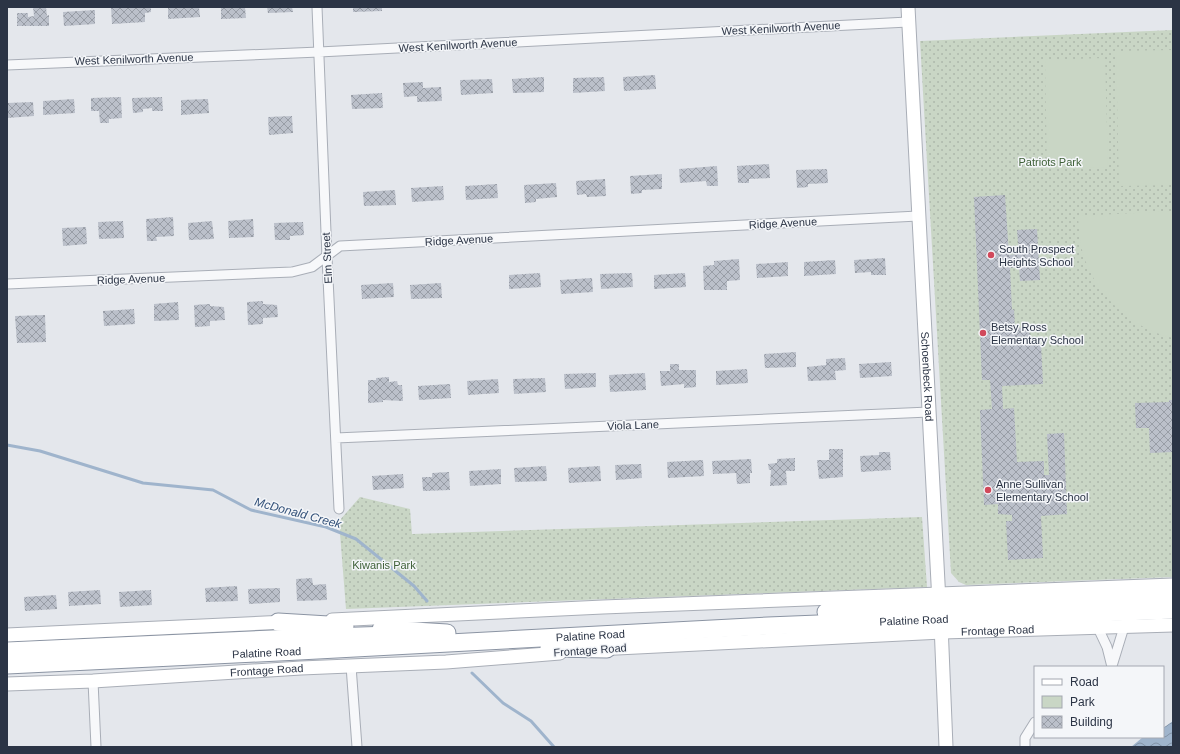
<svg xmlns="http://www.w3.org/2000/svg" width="1180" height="754" font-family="Helvetica,sans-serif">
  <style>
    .green { fill: url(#green-dots) }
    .pitch { fill: #c9d6c5 }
    .water { fill: url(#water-waves) }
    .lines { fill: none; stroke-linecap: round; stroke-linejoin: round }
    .stream { stroke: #9fb4cc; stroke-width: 3 }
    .building { fill: url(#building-cross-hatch) }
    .street-casing { stroke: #a9aeb7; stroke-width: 11 }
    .secondary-casing { stroke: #a9aeb7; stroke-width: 15 }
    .highway-casing { stroke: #8b94a3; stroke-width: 19 }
    .street { stroke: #f7f8fa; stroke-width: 9 }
    .secondary { stroke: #fff; stroke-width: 13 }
    .highway { stroke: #fff; stroke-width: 17 }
    .poi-dot { fill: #d1495b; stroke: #f4f6f9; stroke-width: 1.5 }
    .labels { text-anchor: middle; stroke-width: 3; stroke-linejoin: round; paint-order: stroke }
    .street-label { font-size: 11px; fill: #2b3445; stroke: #f4f6f9 }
    .park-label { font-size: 11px; fill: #3f6138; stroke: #f4f6f9 }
    .poi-label { font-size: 11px; fill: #2b3445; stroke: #f4f6f9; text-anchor: start }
    .water-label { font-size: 12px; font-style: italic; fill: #34527a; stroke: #f4f6f9 }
  </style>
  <defs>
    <pattern id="green-dots" width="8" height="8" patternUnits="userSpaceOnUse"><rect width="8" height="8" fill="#c9d6c5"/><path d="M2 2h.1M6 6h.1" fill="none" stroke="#adb8ab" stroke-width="1.8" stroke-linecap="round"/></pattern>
    <pattern id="water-waves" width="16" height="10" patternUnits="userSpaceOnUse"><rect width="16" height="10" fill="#9fb4cc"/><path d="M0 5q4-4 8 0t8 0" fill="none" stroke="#8293a7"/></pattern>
    <pattern id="building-cross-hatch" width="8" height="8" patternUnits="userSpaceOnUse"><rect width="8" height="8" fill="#bbc0ca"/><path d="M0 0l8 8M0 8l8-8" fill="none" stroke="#989da6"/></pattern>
  </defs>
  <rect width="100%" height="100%" fill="#e4e7ec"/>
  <!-- green -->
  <path class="green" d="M1173 30V577L966 585 959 582 951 573 920 41Z
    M360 497 410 509 412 534 922 517 927 587 346 609 339 521Z"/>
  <!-- pitch -->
  <path class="pitch" d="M1173 50V185L1119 186 1116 51Z
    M1105 58 1108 167 1047 168 1045 60Z
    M1173 211V338C1129 328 1093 292 1082 250 1079 239 1079 227 1078 216Z"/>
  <!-- water -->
  <path class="water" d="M1173 721V747H1131L1143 737H1163V728Z"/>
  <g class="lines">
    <!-- stream -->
    <path class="stream" d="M7 445 40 451 143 483 213 490 251 510 326 527 356 539 414 586 427 601
      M472 673 503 703 531 721 554 747"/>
  </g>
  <!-- building -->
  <path class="building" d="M33 7H46L47 16 49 15V26H17V13H28V17L34 16Z
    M111 7H151V12L145 13V22L112 24Z
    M168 7H199L200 17 168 19Z
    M221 7H245L246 18 221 19Z
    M267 7H292L293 12 268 13Z
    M353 7H382V11L353 12Z
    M95 10V24L64 26 63 12Z
    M655 75 656 89 624 91 623 77Z
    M544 77V92L513 93 512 79Z
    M604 77 605 91 573 93V78Z
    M492 79 493 93 461 95 460 80Z
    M423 82V88L441 87 442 101 417 102V96L404 97 403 83Z
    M382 93 383 108 352 109 351 95Z
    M121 97 122 118 109 119V123H100L99 111H91V98Z
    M162 97 163 111H152V108L143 109V112L133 113 132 98Z
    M74 99 75 113 43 115V101Z
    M208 99 209 113 181 115V100Z
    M33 102 34 116 7 118V103Z
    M292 116 293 133 269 135 268 117Z
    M769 164 770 178 749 179V183H738L737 166Z
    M717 166 718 186H707L706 181 680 183 679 169Z
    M827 169 828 183 808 184V187L797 188 796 170Z
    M662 174V189L642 190V193L631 194 630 176Z
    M605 179 606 196 587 197 586 194 577 195 576 181Z
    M556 183 557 197 536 199V202L525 203 524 185Z
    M497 184 498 198 466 200 465 186Z
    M443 186 444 200 412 202 411 188Z
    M395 190 396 205 364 206 363 192Z
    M1005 195 1009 255 1019 254 1017 230 1037 229 1040 280 1020 281 1019 267 1010 268 1012 310 1014 309 1015 328 1029 327 1031 344 1041 343 1043 384 1002 386 1003 409 1014 408 1017 462 1044 461V475H1049L1047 434 1064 433 1067 514 1041 516 1043 558 1008 560 1006 521H1012V515L998 514V504L984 505 980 410 992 409 990 380H982L974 197Z
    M173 217 174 236 156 237 157 241H147L146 219Z
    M253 219 254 237 229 238 228 221Z
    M123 221 124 238 99 239 98 222Z
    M212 221 214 239 189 240 188 223Z
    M303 222 304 235 290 236V240H275L274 223Z
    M86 227 87 244 63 246 62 228Z
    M885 258 886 275H871V272L855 273 854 260Z
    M739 259 740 280 727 281V290H704L703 266 714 265V261Z
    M835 260 836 274 804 276V262Z
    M788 262V276L757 278 756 264Z
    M540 273 541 287 509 289V275Z
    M632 273 633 287 601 289 600 274Z
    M685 273 686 287 654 289V275Z
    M592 278 593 292 561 294 560 280Z
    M393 283 394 297 362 299 361 285Z
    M441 283 442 298 411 299 410 285Z
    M263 301V304L277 305 278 317 263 318V324L248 325 247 302Z
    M178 302 179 320 154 321V304Z
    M210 304V306L224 307 225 320 210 321V326L195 327 194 305Z
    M134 309 135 324 104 326 103 311Z
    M45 315 46 342 17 343 15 316Z
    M796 352V367L765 368 764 354Z
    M845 358 846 370 835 371 836 380 808 381 807 367 826 365V359Z
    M891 362 892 376 860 378 859 364Z
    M670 364H679V370H696V387L684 388V384L661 386 660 371H670Z
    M747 369 748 383 716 385V371Z
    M596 373V387L565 389 564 374Z
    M645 373 646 390 610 392 609 375Z
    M389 377V382L397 381 398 385H402L403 401 383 400V402L368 403V380H376V378Z
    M545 378 546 392 514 394 513 379Z
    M498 379 499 393 468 395 467 381Z
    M450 384 451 398 419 400 418 386Z
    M1169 400H1173V452L1150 453 1149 428H1136L1135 403 1169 402Z
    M829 449H843V477L819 479 817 460H829Z
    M879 452H890L891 470 861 472 860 456 879 455Z
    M795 458V471H786L787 485 770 486 771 470H769L768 464 777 463V459Z
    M751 459 752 473H750V483L737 484 736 473 713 474 712 461Z
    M703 460 704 476 668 478 667 462Z
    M641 464 642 478 616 480 615 465Z
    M546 466 547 481 515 482 514 468Z
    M600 466 601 481 569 483 568 468Z
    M501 469V484L470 486 469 471Z
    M449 472 450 490 423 491 422 477H432V473Z
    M403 474 404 488 373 490 372 476Z
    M312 578 313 585 326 584 327 600 297 601 296 579Z
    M237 586 238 601 206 602 205 588Z
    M280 588V602L249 604 248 589Z
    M100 590 101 604 69 606 68 592Z
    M151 590 152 605 120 607 119 592Z
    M56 595 57 609 25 611 24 597Z"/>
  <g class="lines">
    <!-- street casing -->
    <g class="street-casing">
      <path id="street" d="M317 7 327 257 339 509
        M7 65 319 52 908 22
        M7 284 292 272 312 267 340 246 918 216
        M336 438 929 412
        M1098 628 1107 647 1112 667
        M351 666 357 747
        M1112 666 1124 627
        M93 681 96 747
        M1025 747V738L1035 722"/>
    </g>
    <!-- secondary casing -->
    <g class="secondary-casing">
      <g id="secondary">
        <path id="s1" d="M908 7 939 602"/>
        <path d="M332 620 603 607 1173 585"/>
        <path d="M941 624 946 747"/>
        <path d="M7 635 286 622"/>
        <path id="s2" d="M597 649 942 632 1173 625"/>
        <path id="s3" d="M7 684 93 681 301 668 446 662 560 653"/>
      </g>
    </g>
    <!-- highway casing -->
    <g class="highway-casing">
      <g id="highway">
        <path d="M826 612 939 606 1173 598"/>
        <path d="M278 622 345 626"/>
        <path d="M381 629 447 633"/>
        <path d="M549 648 607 649"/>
        <path d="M7 651 295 638 392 635"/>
        <path id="s4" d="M7 665 299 651 768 626 1173 610"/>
      </g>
    </g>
    <!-- street -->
    <use href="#street" class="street"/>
    <!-- secondary -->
    <use href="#secondary" class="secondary"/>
    <!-- highway -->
    <use href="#highway" class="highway"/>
  </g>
  <!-- markers -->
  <g class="poi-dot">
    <circle cx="991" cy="255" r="4"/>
    <circle cx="983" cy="333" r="4"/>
    <circle cx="988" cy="490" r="4"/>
  </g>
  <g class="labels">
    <!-- street labels -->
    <g class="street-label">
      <text transform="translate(781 28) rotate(-3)" y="4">West Kenilworth Avenue</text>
      <text transform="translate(458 45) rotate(-3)" y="4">West Kenilworth Avenue</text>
      <text transform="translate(134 59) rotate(-2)" y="4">West Kenilworth Avenue</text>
      <text transform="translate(783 223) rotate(-3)" y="4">Ridge Avenue</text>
      <text transform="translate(459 240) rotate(-3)" y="4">Ridge Avenue</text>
      <text transform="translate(327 258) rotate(-93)" y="4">Elm Street</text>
      <text transform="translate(131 279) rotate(-2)" y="4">Ridge Avenue</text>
      <text dy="4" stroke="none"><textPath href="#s1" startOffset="370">Schoenbeck Road</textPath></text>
      <text transform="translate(633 425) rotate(-2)" y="4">Viola Lane</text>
      <text dy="4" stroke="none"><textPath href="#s4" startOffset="908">Palatine Road</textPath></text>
      <text dy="4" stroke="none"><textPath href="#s2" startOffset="401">Frontage Road</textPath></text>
      <text dy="4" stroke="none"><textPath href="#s4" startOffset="584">Palatine Road</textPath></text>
      <text transform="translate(590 650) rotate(-4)" y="4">Frontage Road</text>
      <text dy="4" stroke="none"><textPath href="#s4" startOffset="260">Palatine Road</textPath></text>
      <text dy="4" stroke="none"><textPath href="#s3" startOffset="260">Frontage Road</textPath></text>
    </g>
    <!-- park labels -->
    <g class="park-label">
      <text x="1050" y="166">Patriots Park</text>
      <text x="384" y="569">Kiwanis Park</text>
    </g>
    <!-- poi labels -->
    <g class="poi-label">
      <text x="999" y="253">South Prospect<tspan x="999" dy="13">Heights School</tspan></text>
      <text x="991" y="331">Betsy Ross<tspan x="991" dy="13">Elementary School</tspan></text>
      <text x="996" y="488">Anne Sullivan<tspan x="996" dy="13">Elementary School</tspan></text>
    </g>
    <!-- water labels -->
    <g class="water-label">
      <text transform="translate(298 513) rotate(15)" y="4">McDonald Creek</text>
    </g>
  </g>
  <!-- border -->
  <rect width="1180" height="754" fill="none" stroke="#2b3445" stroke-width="16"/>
  <!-- legend -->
  <rect x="1034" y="666" width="130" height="72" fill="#f4f6f9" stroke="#a4a8b1"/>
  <rect x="1042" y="679" width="20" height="6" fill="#ffffff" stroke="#a4a8b1"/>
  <text x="1070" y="686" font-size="12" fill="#2b3445">Road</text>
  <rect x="1042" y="696" width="20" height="12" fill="#c9d6c5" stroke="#a4a8b1"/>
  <text x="1070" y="706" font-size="12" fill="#2b3445">Park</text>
  <rect x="1042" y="716" width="20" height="12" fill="url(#building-cross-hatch)" stroke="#a4a8b1"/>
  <text x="1070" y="726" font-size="12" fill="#2b3445">Building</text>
</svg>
